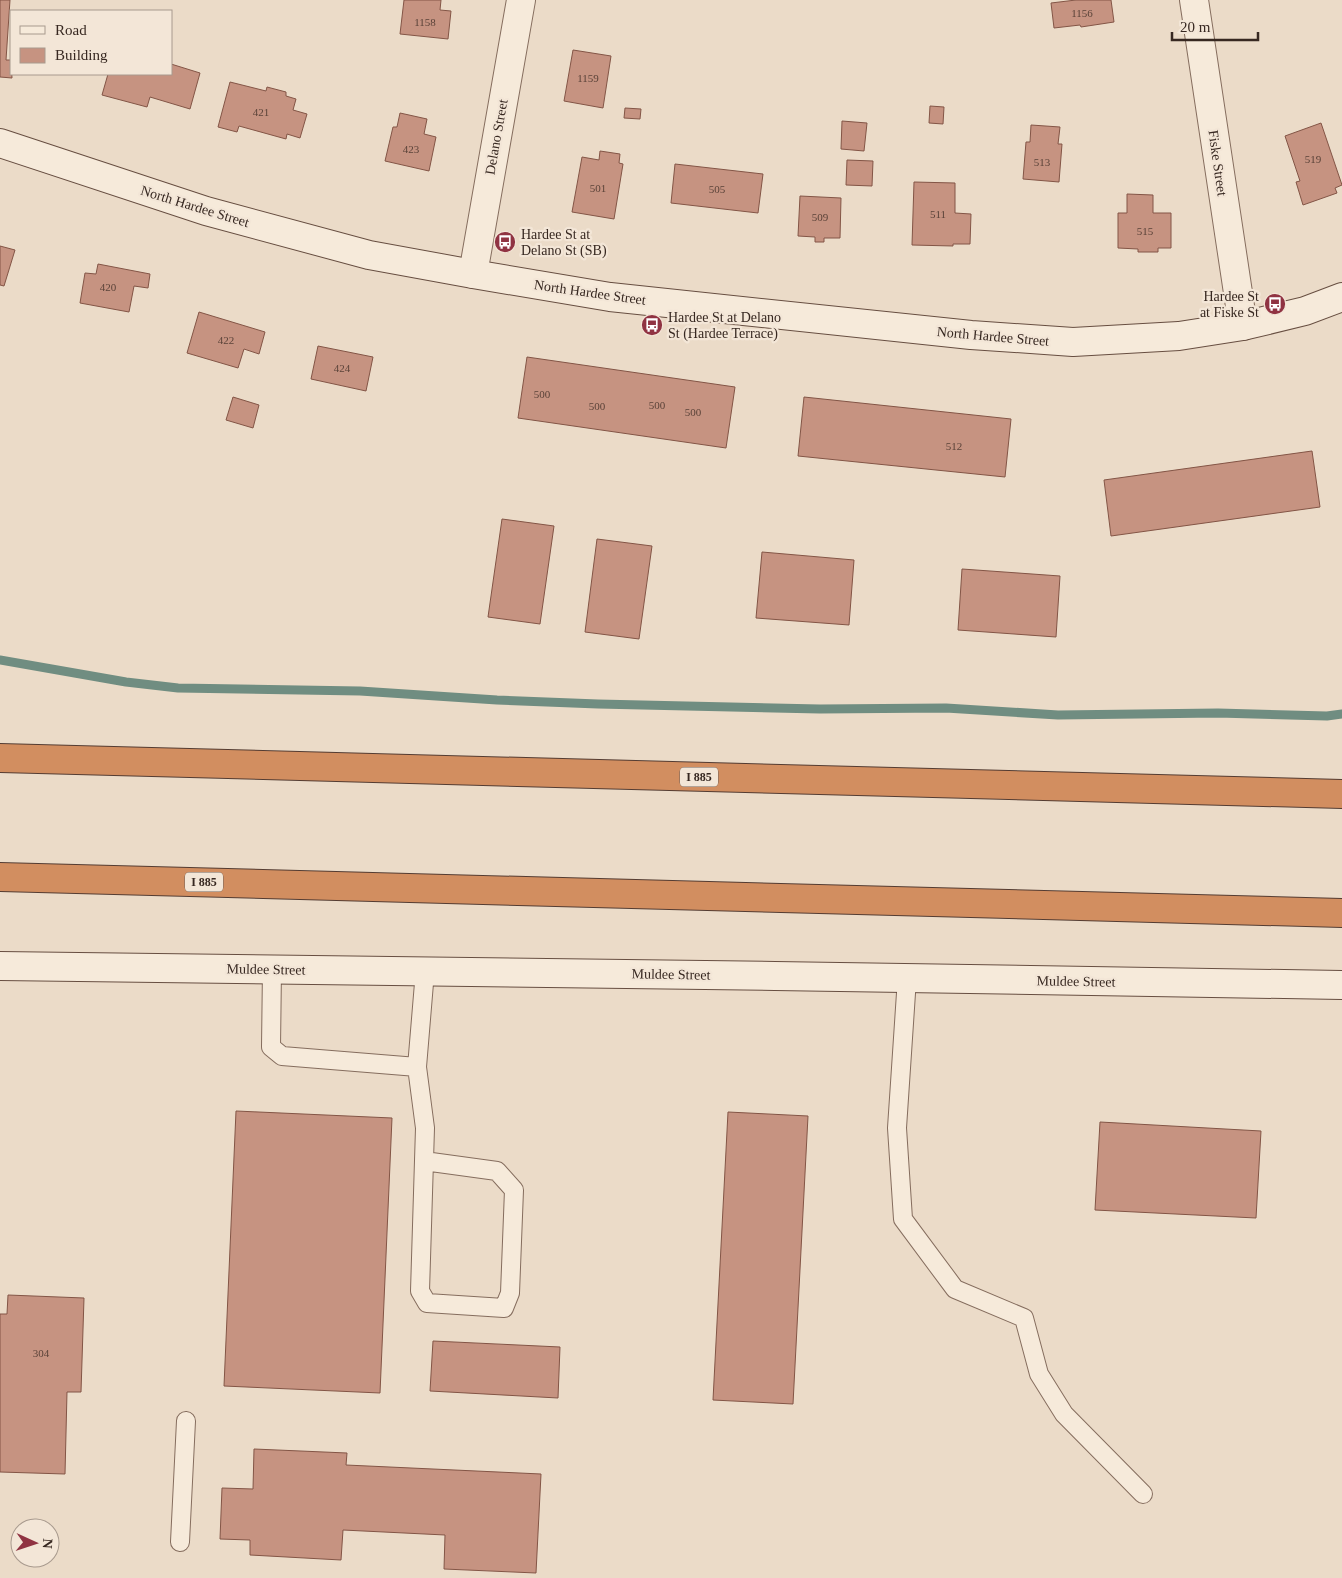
<svg xmlns="http://www.w3.org/2000/svg" width="1342" height="1578" font-family="Georgia,serif">
  <style>
    .lines { fill: none; stroke-linecap: round; stroke-linejoin: round }
    .stream { stroke: #708d81; stroke-width: 9 }
    .building { fill: #c69381; stroke: #835546 }
    .lane-casing { stroke: #856d5e; stroke-width: 20 }
    .street-casing { stroke: #856d5e; stroke-width: 30 }
    .secondary-casing { stroke: #674e41; stroke-width: 30 }
    .highway-casing { stroke: #543c32; stroke-width: 30 }
    .lane { stroke: #f6eada; stroke-width: 18 }
    .street { stroke: #f6eada; stroke-width: 28 }
    .secondary { stroke: #f6eada; stroke-width: 28 }
    .highway { stroke: #d28e60; stroke-width: 28 }
    .labels { text-anchor: middle; stroke-width: 4.5; stroke-linejoin: round; paint-order: stroke }
    .number-label { font-size: 11px; fill: #5b4339 }
    .shield { fill: #f3e6d7; stroke: #6f6158; stroke-width: 1 }
    .shield-label { font-size: 12px; font-weight: bold; fill: #372821 }
    .street-label { font-size: 14px; fill: #372821; stroke: #f3e6d7 }
    .poi-label { font-size: 14px; fill: #372821; stroke: #f3e6d7; text-anchor: start }
  </style>
  <rect width="100%" height="100%" fill="#ebdbc8"/>
  <g class="lines">
    <!-- stream -->
    <path class="stream" d="M0 660 126 682 178 688 360 691 497 700 598 704 820 709 946 708 1058 715 1218 713 1327 716 1342 714"/>
  </g>
  <!-- building -->
  <path class="building" d="M0 0H10L6 60H11L12 78 0 77Z
    M404 0H441L440 10 451 11 448 39 400 34Z
    M1076 0H1111L1114 22 1081 27 1080 25 1054 28 1051 3Z
    M573 50 611 56 603 108 564 101Z
    M171 64 200 73 190 109 150 97 147 107 102 95 108 74H171Z
    M230 82 266 91 267 87 286 92V96L296 99 293 110 307 114 300 138 287 134 286 139 239 126 237 132 218 127Z
    M930 106 944 107 943 124 929 123Z
    M625 108 641 109 640 119 624 118Z
    M400 113 427 119 424 134 436 137 429 171 385 161 393 127H397Z
    M842 121 867 123 864 151 841 149Z
    M1321 123 1342 185 1335 188 1337 193 1303 205 1296 182 1300 181 1285 136Z
    M1031 125 1060 127 1058 144H1062L1059 182 1023 179 1026 142H1030Z
    M600 151 620 154 619 163 623 164 614 219 572 212 582 157 599 160Z
    M847 160 873 161 872 186 846 185Z
    M675 164 763 174 758 213 671 203Z
    M914 182 955 183V213L971 214 970 244H953V246L912 245Z
    M1127 194 1153 195V213H1171V248H1158V252H1138V249L1118 248V213H1127Z
    M800 196 841 198 840 238H824V242H815V237L798 236Z
    M0 246 15 250 4 286 0 285Z
    M98 264 150 274 148 288 134 286 129 312 80 303 85 273 96 274Z
    M199 312 265 332 259 354 244 349 238 368 187 353Z
    M318 346 373 357 366 391 311 379Z
    M527 357 735 387 726 448 518 418Z
    M233 397 259 405 253 428 226 420Z
    M804 397 1011 419 1005 477 798 456Z
    M1312 451 1320 507 1111 536 1104 480Z
    M502 519 554 526 540 624 488 617Z
    M597 539 652 546 639 639 585 632Z
    M762 552 854 560 849 625 756 618Z
    M962 569 1060 576 1056 637 958 630Z
    M236 1111 392 1118 380 1393 224 1386Z
    M728 1112 808 1116 793 1404 713 1400Z
    M1100 1122 1261 1131 1256 1218 1095 1210Z
    M8 1295 84 1298 81 1392H67L65 1474 0 1472V1314H7Z
    M433 1341 560 1347 558 1398 430 1391Z
    M254 1449 347 1453 346 1465 541 1474 536 1573 444 1569 445 1535 343 1530 341 1560 250 1555V1540L220 1539 222 1488 253 1489Z"/>
  <g class="lines">
    <!-- lane casing -->
    <g class="lane-casing">
      <path id="lane" d="M272 969 271 1047 282 1056 417 1067
        M907 978 897 1128 903 1219 955 1289 1024 1318 1039 1374 1064 1414 1143 1494
        M424 1161 497 1171 514 1190 510 1293 504 1308 427 1303 420 1291 425 1128 417 1067 425 971
        M180 1542 186 1421"/>
    </g>
    <!-- street casing -->
    <g class="street-casing">
      <path id="street" d="M1194 0 1243 326
        M473 274 521 0"/>
    </g>
    <!-- secondary casing -->
    <g class="secondary-casing">
      <path id="secondary" d="M0 143 206 211 369 255 473 274 610 297 971 335 1073 342 1179 336 1243 326 1305 311 1342 297
        M0 966 775 976 1342 985"/>
    </g>
    <!-- highway casing -->
    <g class="highway-casing">
      <path id="highway" d="M0 758 1342 794
        M0 877 1342 913"/>
    </g>
    <!-- lane -->
    <use href="#lane" class="lane"/>
    <!-- street -->
    <use href="#street" class="street"/>
    <!-- secondary -->
    <use href="#secondary" class="secondary"/>
    <!-- highway -->
    <use href="#highway" class="highway"/>
  </g>
  <!-- icons -->
  <defs>
    <g id="bus-disc" transform="scale(1.125)"><circle r="9.5" fill="#903342" stroke="#f3e6d7"/><path d="M-5-6H5V4H4V6H2V4H-2V6H-4V4H-5ZM-3.5-4V0h7V-4ZM-3.5 1.2v1.5H-2V1.2ZM2 1.2v1.5H3.5V1.2Z" fill="#fff"/></g>
  </defs>
  <g fill-rule="evenodd">
    <use href="#bus-disc" x="505" y="242"/>
    <use href="#bus-disc" x="1275" y="304"/>
    <use href="#bus-disc" x="652" y="325"/>
  </g>
  <g class="labels">
    <!-- number labels -->
    <g class="number-label">
      <text x="1082" y="17">1156</text>
      <text x="425" y="26">1158</text>
      <text x="588" y="82">1159</text>
      <text x="261" y="116">421</text>
      <text x="411" y="153">423</text>
      <text x="1313" y="163">519</text>
      <text x="1042" y="166">513</text>
      <text x="598" y="192">501</text>
      <text x="717" y="193">505</text>
      <text x="938" y="218">511</text>
      <text x="820" y="221">509</text>
      <text x="1145" y="235">515</text>
      <text x="108" y="291">420</text>
      <text x="226" y="344">422</text>
      <text x="342" y="372">424</text>
      <text x="542" y="398">500</text>
      <text x="657" y="409">500</text>
      <text x="597" y="410">500</text>
      <text x="693" y="416">500</text>
      <text x="954" y="450">512</text>
      <text x="41" y="1357">304</text>
    </g>
    <!-- shield labels -->
    <g class="shield">
      <rect x="680" y="767.5" width="38" height="19" rx="4"/>
      <rect x="185" y="872.5" width="38" height="19" rx="4"/>
    </g>
    <g class="shield-label">
      <text x="699" y="781">I 885</text>
      <text x="204" y="886">I 885</text>
    </g>
    <!-- street labels -->
    <g class="street-label">
      <text transform="translate(496 137) rotate(-80)" y="5">Delano Street</text>
      <text transform="translate(1218 163) rotate(82)" y="5">Fiske Street</text>
      <text transform="translate(195 206) rotate(17)" y="5">North Hardee Street</text>
      <text transform="translate(590 292) rotate(8)" y="5">North Hardee Street</text>
      <text transform="translate(993 336) rotate(5)" y="5">North Hardee Street</text>
      <text transform="translate(266 969) rotate(1)" y="5">Muldee Street</text>
      <text transform="translate(671 974) rotate(1)" y="5">Muldee Street</text>
      <text transform="translate(1076 981) rotate(1)" y="5">Muldee Street</text>
    </g>
    <!-- poi labels -->
    <g class="poi-label">
      <text x="521" y="239">Hardee St at<tspan x="521" dy="16">Delano St (SB)</tspan></text>
      <text x="1259" y="301" text-anchor="end">Hardee St<tspan x="1259" dy="16">at Fiske St</tspan></text>
      <text x="668" y="322">Hardee St at Delano<tspan x="668" dy="16">St (Hardee Terrace)</tspan></text>
    </g>
  </g>
  <!-- legend -->
  <rect x="10" y="10" width="162" height="65" fill="#f3e6d7" stroke="#a89a8e"/>
  <rect x="20" y="26" width="25" height="8" fill="#f6eada" stroke="#a89a8e"/>
  <text x="55" y="35" font-size="15" fill="#372821">Road</text>
  <rect x="20" y="48" width="25" height="15" fill="#c69381" stroke="#a89a8e"/>
  <text x="55" y="60" font-size="15" fill="#372821">Building</text>
  <!-- north arrow -->
  <g transform="translate(35 1543) rotate(93)"><circle r="24" fill="#f3e6d7" stroke="#a89a8e"/>
  <path d="M0-4L9 19L0 12L-9 19Z" fill="#903342"/>
  <text y="-8" font-size="14" font-weight="bold" text-anchor="middle" fill="#372821">N</text>
  </g>
  <!-- scale -->
  <path d="M1172 32v8h86v-8" fill="none" stroke="#372821" stroke-width="2.5"/>
  <text x="1180" y="32" font-size="15" fill="#372821" stroke="#f3e6d7" stroke-width="4" paint-order="stroke">20 m</text>
</svg>
